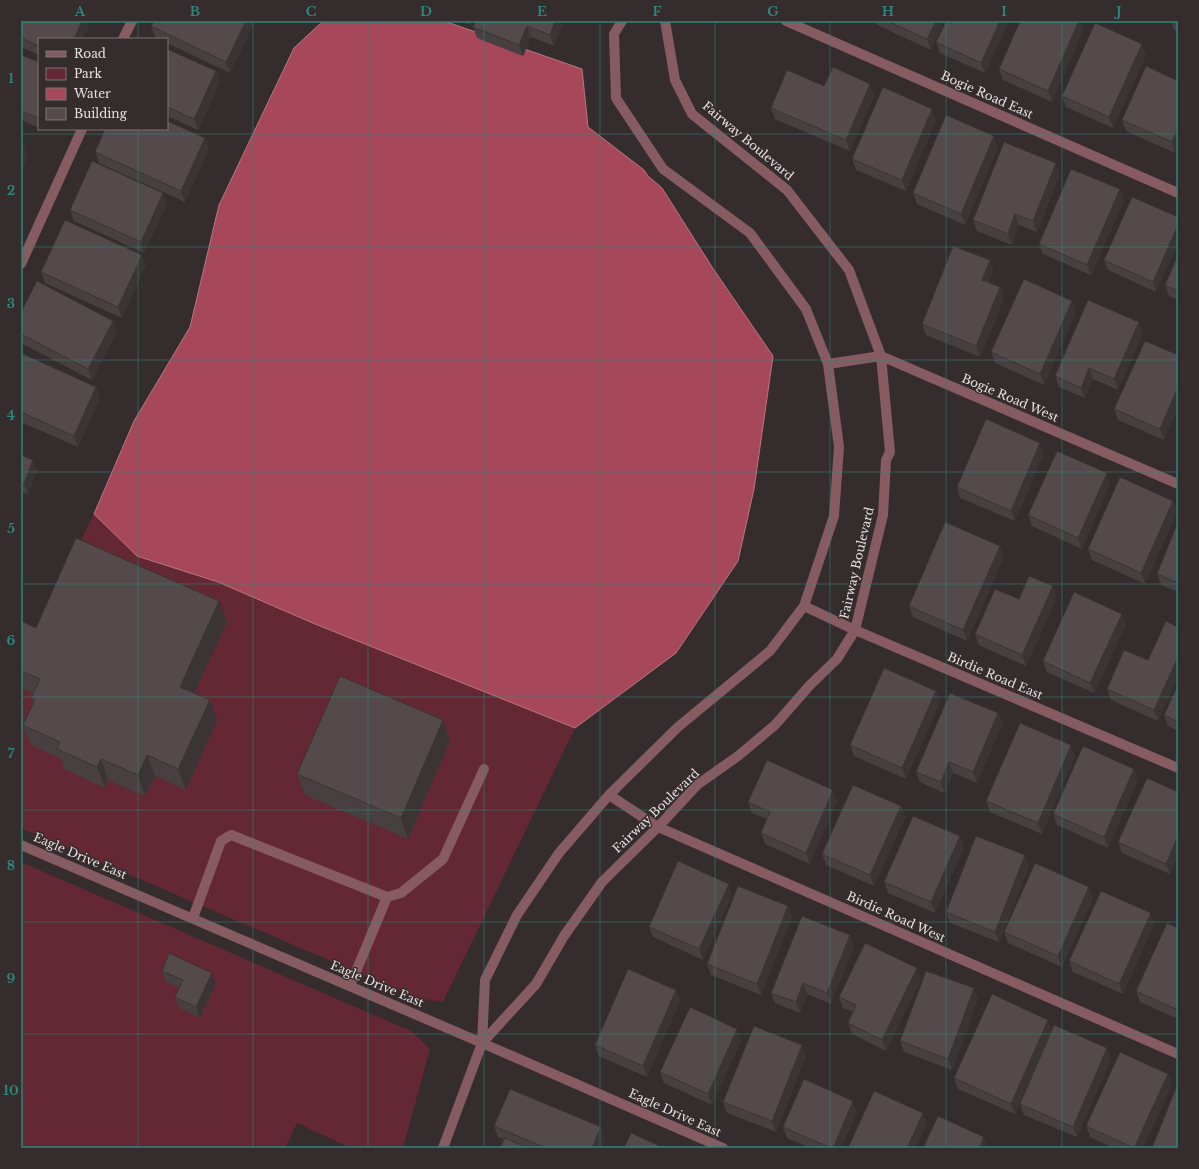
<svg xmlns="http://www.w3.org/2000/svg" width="1199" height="1169" font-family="'Libre Baskerville',serif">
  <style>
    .green { fill: #632833 }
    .water { fill: #a6485a; stroke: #b97682 }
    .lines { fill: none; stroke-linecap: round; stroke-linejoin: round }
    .lane { stroke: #865b61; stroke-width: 10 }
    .street { stroke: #865b61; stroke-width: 10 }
    .wall { fill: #484040 }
    .shaded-wall { fill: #3b3434 }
    .building { fill: #544a4b; stroke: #3b3434 }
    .grid { fill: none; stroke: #2f867f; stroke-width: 1; stroke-opacity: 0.55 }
    .labels { text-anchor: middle; stroke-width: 3; stroke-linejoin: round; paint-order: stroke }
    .street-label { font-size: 12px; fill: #e6e0e0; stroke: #352c2d }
    .neatline { fill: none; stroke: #2f867f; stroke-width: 1.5 }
    .grid-label { font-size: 13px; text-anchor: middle; font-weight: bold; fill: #2f867f }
  </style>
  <rect width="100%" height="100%" fill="#352c2d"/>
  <!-- green -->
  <path class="green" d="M94 514 137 556 218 582 315 624 575 728 443 1002 417 998 21 828V659Z
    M21 862 411 1031 430 1049 403 1148H351L297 1123 285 1148H21Z"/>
  <!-- water -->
  <path class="water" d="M323 21H444L582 69 588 127 644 170 648 176 662 188 712 267 773 356 754 489 738 561 676 653 575 728 315 624 218 582 137 556 94 514 134 421 190 327 219 205 294 48Z"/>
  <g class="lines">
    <!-- lane -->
    <path class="lane" d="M193 918 221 841 231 835 387 897 401 893 443 859 484 769
      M350 986 387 897"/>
    <!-- street -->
    <path class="street" d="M786 21 1178 193
      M123 39 132 21
      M21 264 82 129
      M828 364 881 356 1178 484
      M804 606 855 630 1178 768
      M609 795 658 827 1178 1054
      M21 845 482 1043 723 1148
      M482 1043 536 984 564 936 602 882 658 827 697 785 738 756 775 725 810 685 837 659 855 630 883 515 886 460 890 452 881 356 849 270 787 190 692 114 675 80 665 21
      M443 1148 482 1043 485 980 517 915 559 853 609 795 678 727 770 651 804 606 834 516 839 447 828 364 806 309 750 233 663 169 616 98 614 34 622 21"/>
  </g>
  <!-- wall -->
  <path class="wall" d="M21 21 39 39V55L21 47Z
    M460 21H472L471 25Z
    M476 21H564L554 46 531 37 523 56 477 38 473 27Z
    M875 21H944L931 50 877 25Z
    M1009 21 985 73 940 53 936 42Z
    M1171 21H1178V31L1174 30Z
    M254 23 230 73 167 43V39H160L155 37 151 26Z
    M1084 28 1052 102 1003 80 999 69Z
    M1142 44 1146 55 1113 128 1066 107 1062 96Z
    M167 49 216 71 220 82 198 130 167 116Z
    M21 55 39 62V128L21 120Z
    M1178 81V147L1175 153 1126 131 1122 120Z
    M870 84 874 95 850 151 775 119 771 108 824 86Z
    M936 120 906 191 856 170 852 159Z
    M205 138 209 149 185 202 99 163 95 152Z
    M998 147 965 225 917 204 913 193Z
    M1060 174 1037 232 1019 225 1012 245 977 231 973 220Z
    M1124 200 1091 275 1043 254 1039 244Z
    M167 204 144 253 74 221 70 210Z
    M1178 217 1156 292 1108 270 1104 260Z
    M1178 255V300L1169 296 1165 285Z
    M990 260 993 271 989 283 1000 287 1004 298 980 357 926 335 922 324Z
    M146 265 122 318 45 283 41 272Z
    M1072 301 1076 312 1044 385 995 363 991 352Z
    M21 312 113 321 117 332 92 380 21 343Z
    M1143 333 1118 390 1093 379 1085 398 1059 387 1055 376Z
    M21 353 96 387 100 398 78 447 21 422Z
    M1178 355V407L1164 440 1118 420 1114 409Z
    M1044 454 1015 521 960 498 957 487Z
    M21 455 37 471 28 494 21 492Z
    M1110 484 1082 549 1032 526 1028 515Z
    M1173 501 1177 512 1145 584 1092 560 1088 549Z
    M1178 522V592L1161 585 1157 574Z
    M1000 546 1004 557 967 641 913 617 909 606Z
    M1057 597 1026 666 979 645 975 634 1019 599Z
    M21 621 36 628 227 622 194 693 217 720 186 790 155 776 145 796 108 780 105 788 64 769 61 759 31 745 23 725 33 704 31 698 33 693 21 688Z
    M1126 625 1094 693 1047 672 1043 661Z
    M1178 627V677L1158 721 1111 700 1107 689 1148 660Z
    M1178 685V731L1168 726 1164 715Z
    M936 691 940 702 906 779 854 756 850 745Z
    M998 713 1002 724 977 783 953 773 944 793 920 782 916 772Z
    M443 720 450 741 408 839 305 795 297 774Z
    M1071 745 1075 756 1042 834 990 812 986 801Z
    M1138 780 1108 848 1057 825 1053 814Z
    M1178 792V856L1170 874 1122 853 1118 842Z
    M837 801 810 864 765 844 761 833 767 819 752 813 748 802Z
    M901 806 905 817 874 886 826 865 822 854Z
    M960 836 964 847 935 913 888 893 884 882Z
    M1029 866 999 942 950 923 946 912Z
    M732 895 703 960 653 937 649 927Z
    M1093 898 1062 967 1008 943 1004 932Z
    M788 906 792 917 761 995 711 975 707 964Z
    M1154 924 1123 994 1073 972 1069 961Z
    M1178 928V1019L1140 1002 1136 991Z
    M854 946 831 1004 807 994 800 1013 775 1003 771 993Z
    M162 971 216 984 200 1018 179 1008 175 997 179 988 166 982Z
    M921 979 886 1051 852 1034 848 1023 853 1012 843 1008 839 997Z
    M676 990 680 1001 647 1077 599 1056 595 1045Z
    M978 999 952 1070 904 1052 900 1041Z
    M1052 1031 1111 1059 1077 1137 1024 1115 1020 1104 1049 1038 1015 1114 958 1089 954 1078Z
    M741 1040 712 1105 664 1083 660 1072Z
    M806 1056 776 1132 727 1113 723 1102Z
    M1168 1074 1172 1084 1143 1148H1113L1090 1137 1086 1126Z
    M857 1112 841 1148H811L787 1138 783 1127Z
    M494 1126 605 1138 601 1148H500L504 1139 498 1137Z"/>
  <!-- shaded-wall -->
  <path class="shaded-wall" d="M82 21H91L83 39H74Z
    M246 21H254V23L230 73 226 62Z
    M469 21H472L471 25Z
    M555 21H564L554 46 550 35Z
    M936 21H944L931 50 927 39Z
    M1000 21H1009L985 73 981 63Z
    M1079 21H1082L1084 28 1052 102 1048 91Z
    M527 26 531 37 523 56 519 45Z
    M1142 44 1146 55 1113 128 1109 117Z
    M216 71 220 82 198 130 194 119Z
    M870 84 874 95 850 151 846 140Z
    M932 109 936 120 906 191 902 180Z
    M1178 128V147L1175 153 1172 142Z
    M994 136 998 147 965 225 961 214Z
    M205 138 209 149 185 202 181 191Z
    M24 146 28 157 21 171V152Z
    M1056 163 1060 174 1037 232 1033 221Z
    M1120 189 1124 200 1091 275 1087 265Z
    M163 193 167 204 144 253 141 242Z
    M1015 214 1019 225 1012 245 1008 234Z
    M1178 225V245L1156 292 1153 282Z
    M142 255 146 265 122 318 118 307Z
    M990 260 993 271 986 291 982 280Z
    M1000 287 1004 298 980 357 976 346Z
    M1072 301 1076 312 1044 385 1040 374Z
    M113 321 117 332 92 380 88 369Z
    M1139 322 1143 333 1118 390 1114 379Z
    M1089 368 1093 379 1085 398 1081 388Z
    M96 387 100 398 78 447 74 436Z
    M1178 387V407L1164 440 1160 429Z
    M21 433 23 439 21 444Z
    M1040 443 1044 454 1015 521 1011 511Z
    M33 460 37 471 28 494 24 484Z
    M1107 473 1110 484 1082 549 1078 538Z
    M1173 501 1177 512 1145 584 1141 573Z
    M21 510 23 516 21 522Z
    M1000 546 1004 557 967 641 963 630Z
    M1053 586 1057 597 1026 666 1022 655Z
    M219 601 227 622 188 707 180 687Z
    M1122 614 1126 625 1094 693 1090 683Z
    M1178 657V677L1158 721 1154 710Z
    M936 691 940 702 906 779 902 768Z
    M210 700 217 720 186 790 178 769Z
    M998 713 1002 724 977 783 973 772Z
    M443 720 450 741 408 839 401 818Z
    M1071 745 1075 756 1042 834 1038 823Z
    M147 755 155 776 145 796 138 775Z
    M101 759 108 780 105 788 97 767Z
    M949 762 953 773 944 793 941 782Z
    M1134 769 1138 780 1108 848 1104 837Z
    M833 790 837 801 810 864 806 853Z
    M901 806 905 817 874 886 870 875Z
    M960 836 964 847 935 913 931 902Z
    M1178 836V856L1170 874 1166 864Z
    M1025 855 1029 866 999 942 995 932Z
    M729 884 732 895 703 960 699 949Z
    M1089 887 1093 898 1062 967 1058 956Z
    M788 906 792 917 761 995 757 984Z
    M1151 913 1154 924 1123 994 1119 984Z
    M850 935 854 946 831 1004 827 993Z
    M917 968 921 979 886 1051 882 1040Z
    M212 973 216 984 200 1018 196 1007Z
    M803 983 807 994 800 1013 796 1002Z
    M974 988 978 999 952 1070 948 1059Z
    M676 990 680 1001 647 1077 643 1066Z
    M1048 1020 1052 1031 1015 1114 1011 1104Z
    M737 1029 741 1040 712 1105 708 1094Z
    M802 1045 806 1056 776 1132 772 1121Z
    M1107 1048 1111 1059 1077 1137 1073 1127Z
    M1168 1074 1172 1084 1143 1148H1134Z
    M853 1101 857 1112 841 1148H833Z
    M923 1113 927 1124 916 1148H907Z
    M601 1127 605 1138 601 1148H592Z
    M984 1137 988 1148H979Z"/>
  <!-- building -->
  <path class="building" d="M21 21H82L74 39H39V46L21 38Z
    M154 21H246L226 62 151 26Z
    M476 21H555L550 35 527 26 519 45 473 27Z
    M887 21H936L927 39Z
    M946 21H1000L981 63 936 42Z
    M1020 21H1079L1048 91 999 69Z
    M1095 23 1142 44 1109 117 1062 96Z
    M167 49 216 71 194 119 167 107Z
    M21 55 39 62V115L38 118 21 111Z
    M1146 66 1178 81V128L1172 142 1122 120Z
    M833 67 870 84 846 140 771 108 787 70 824 86Z
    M883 87 932 109 902 180 852 159Z
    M946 115 994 136 961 214 913 193Z
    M167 121 205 138 181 191 95 152 105 129H167Z
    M1004 142 1056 163 1033 221 1015 214 1008 234 973 220Z
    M21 145 24 146 21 152Z
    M92 161 163 193 141 242 70 210Z
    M1071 169 1120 189 1087 265 1039 244Z
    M1132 197 1178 217V225L1153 282 1104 260Z
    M65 220 142 255 118 307 41 272Z
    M953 246 990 260 982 280 1000 287 976 346 922 324Z
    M1178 255V291L1165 285Z
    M1024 279 1072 301 1040 374 991 352Z
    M37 281 113 321 88 369 21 334V312Z
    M1088 300 1139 322 1114 379 1089 368 1081 388 1055 376Z
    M1145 341 1178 355V387L1160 429 1114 409Z
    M21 353 96 387 74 436 21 412Z
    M986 419 1040 443 1011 511 957 487Z
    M1057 451 1107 473 1078 538 1028 515Z
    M21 455 33 460 24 484 21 483Z
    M1120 477 1173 501 1141 573 1088 549Z
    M945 522 1000 546 963 630 909 606Z
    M1178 522V583L1157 574Z
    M76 538 219 601 180 687 210 700 178 769 147 755 138 775 101 759 97 767 57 749 60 742 23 725 35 700 31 698 40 679 21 671V621L36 628Z
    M1029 576 1053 586 1022 655 975 634 995 589 1019 599Z
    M1074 592 1122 614 1090 683 1043 661Z
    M1166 621 1178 627V657L1154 710 1107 689 1124 650 1148 660Z
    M884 668 936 691 902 768 850 745Z
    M340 676 443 720 401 818 297 774Z
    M1178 685V722L1164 715Z
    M950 693 998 713 973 772 949 762 941 782 916 772Z
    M1020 723 1071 745 1038 823 986 801Z
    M1083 746 1134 769 1104 837 1053 814Z
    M767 760 833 790 806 853 761 833 770 812 748 802Z
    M1147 778 1178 792V836L1166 864 1118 842Z
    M853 785 901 806 870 875 822 854Z
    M913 816 960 836 931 902 884 882Z
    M976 836 1025 855 995 932 946 912Z
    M678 861 729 884 699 949 649 927Z
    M1035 863 1089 887 1058 956 1004 932Z
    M738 886 788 906 757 984 707 964Z
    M1101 891 1151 913 1119 984 1069 961Z
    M802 916 850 935 827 993 803 983 796 1002 771 993Z
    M1167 923 1178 928V1010L1136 991Z
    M865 943 917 968 882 1040 848 1023 856 1005 839 997Z
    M169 953 212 973 196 1007 175 997 183 980 162 971Z
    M628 969 676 990 643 1066 595 1045Z
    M926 971 974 988 948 1059 900 1041Z
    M992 994 1048 1020 1011 1104 954 1078Z
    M690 1007 737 1029 708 1094 660 1072Z
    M1054 1025 1107 1048 1073 1127 1020 1104Z
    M754 1026 802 1045 772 1121 723 1102Z
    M1120 1052 1168 1074 1134 1148 1086 1126Z
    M804 1079 853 1101 833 1148H831L783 1127Z
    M1178 1083V1148H1152Z
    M510 1089 601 1127 592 1148H546L494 1126Z
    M874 1091 923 1113 907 1148H848Z
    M938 1116 984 1137 979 1148H923Z
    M631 1133 664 1148H624Z
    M505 1138 528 1148H500Z"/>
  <!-- grid -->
  <path class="grid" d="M138 21V39M253 21V1148M368 21V1148M484 21V1148M600 21V1148M715 21V1148M830 21V1148M946 21V1148M1062 21V1148M138 129V1148M21 134H1178M21 247H1178M21 360H1178M21 472H1178M21 584H1178M21 697H1178M21 810H1178M21 922H1178M21 1034H1178"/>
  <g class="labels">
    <!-- street labels -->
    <g class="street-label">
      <text transform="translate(987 95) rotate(24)" y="4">Bogie Road East</text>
      <text transform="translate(748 141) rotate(40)" y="4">Fairway Boulevard</text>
      <text transform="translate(1010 398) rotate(23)" y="4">Bogie Road West</text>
      <text transform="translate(857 563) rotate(-77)" y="4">Fairway Boulevard</text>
      <text transform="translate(995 676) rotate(23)" y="4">Birdie Road East</text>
      <text transform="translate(656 811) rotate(-44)" y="4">Fairway Boulevard</text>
      <text transform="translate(80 856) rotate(23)" y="4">Eagle Drive East</text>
      <text transform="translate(896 917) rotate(24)" y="4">Birdie Road West</text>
      <text transform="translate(377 984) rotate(23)" y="4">Eagle Drive East</text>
      <text transform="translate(675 1113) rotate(24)" y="4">Eagle Drive East</text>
    </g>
  </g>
  <!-- border -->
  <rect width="1199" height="1169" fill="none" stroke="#352c2d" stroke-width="44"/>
  <!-- legend -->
  <rect x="38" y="38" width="130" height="92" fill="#352c2d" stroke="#7c7475"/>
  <rect x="46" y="51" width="20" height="6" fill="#865b61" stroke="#7c7475"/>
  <text x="74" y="58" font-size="12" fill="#e6e0e0">Road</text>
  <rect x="46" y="68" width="20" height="12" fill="#632833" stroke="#7c7475"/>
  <text x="74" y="78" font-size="12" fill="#e6e0e0">Park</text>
  <rect x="46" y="88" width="20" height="12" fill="#a6485a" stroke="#7c7475"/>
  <text x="74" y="98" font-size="12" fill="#e6e0e0">Water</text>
  <rect x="46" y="108" width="20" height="12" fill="#544a4b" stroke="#7c7475"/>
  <text x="74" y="118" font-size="12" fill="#e6e0e0">Building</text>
  <rect x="22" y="22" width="1155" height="1125" class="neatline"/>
  <g class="grid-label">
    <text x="80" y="16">A</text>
    <text x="195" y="16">B</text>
    <text x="311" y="16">C</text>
    <text x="426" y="16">D</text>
    <text x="542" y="16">E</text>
    <text x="657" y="16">F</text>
    <text x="773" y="16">G</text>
    <text x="888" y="16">H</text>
    <text x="1004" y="16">I</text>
    <text x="1119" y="16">J</text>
    <text x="11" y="83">1</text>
    <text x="11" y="195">2</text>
    <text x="11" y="308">3</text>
    <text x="11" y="420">4</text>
    <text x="11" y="533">5</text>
    <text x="11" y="645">6</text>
    <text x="11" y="758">7</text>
    <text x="11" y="870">8</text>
    <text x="11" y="983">9</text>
    <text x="11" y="1095">10</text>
  </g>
</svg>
